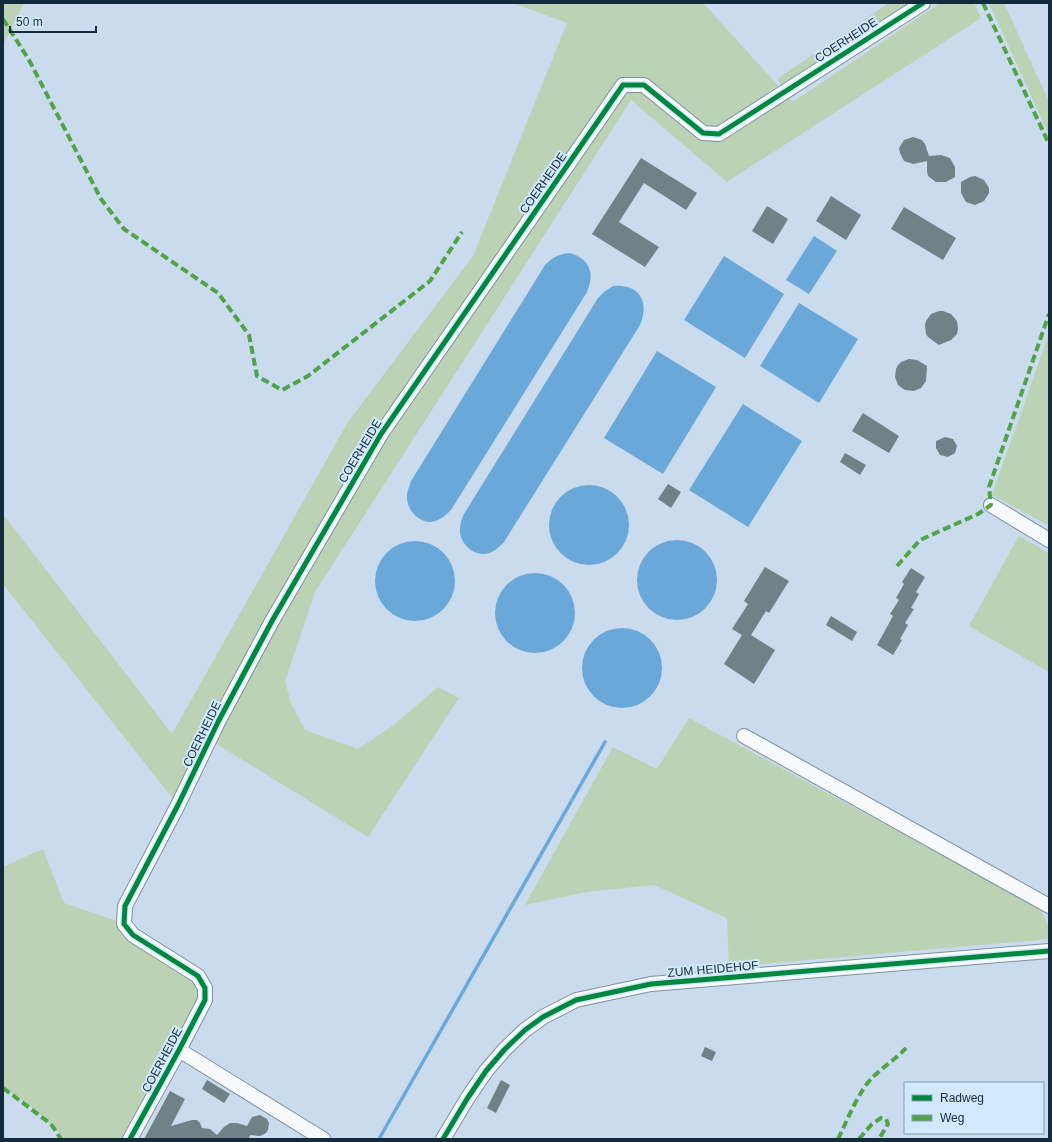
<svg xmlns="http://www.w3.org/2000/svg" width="1052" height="1142" font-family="Helvetica,sans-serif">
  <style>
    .green { fill: #bbd2b4 }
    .water { fill: #6aa8da }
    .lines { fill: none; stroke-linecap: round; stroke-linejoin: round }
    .stream { stroke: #6aa8da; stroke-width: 3.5 }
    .building { fill: #708288 }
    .minor-casing { stroke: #7f91a1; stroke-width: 16 }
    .minor { stroke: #f7fafc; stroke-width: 14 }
    .quiet { stroke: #4ea446; stroke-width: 4; stroke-dasharray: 8 4; stroke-linecap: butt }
    .cycleway-casing { stroke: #d2e8fc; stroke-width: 8 }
    .cycleway { stroke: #00873e; stroke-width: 5 }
    .labels { text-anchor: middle; stroke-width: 4; stroke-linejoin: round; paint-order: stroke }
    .street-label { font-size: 12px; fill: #142b3d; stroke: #d2e8fc }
  </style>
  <rect width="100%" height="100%" fill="#c9dbec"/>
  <!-- green -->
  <path class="green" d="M3 3H24L3 45Z
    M513 3H703L793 102 940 3H974L981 18 727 182 631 100 315 592 285 681 291 703 305 730 358 749 394 725 438 687 459 698 368 837 215 743 178 805 3 584V514L172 734 348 422 473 256 567 23Z
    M889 3H909L783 86 777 79Z
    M989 3H1004L1049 102V135Z
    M1049 334V524L1048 525 992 495Z
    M1019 536 1049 553V672L969 626Z
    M689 718 1039 908 1049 927V939L729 967 727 918 654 885 586 892 525 905 613 747 657 769Z
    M43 849 64 903 117 921 120 929 196 979 203 995 125 1139H64C47 1118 26 1102 3 1087V867Z"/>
  <!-- water -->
  <path class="water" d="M814 236 837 251 809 294 786 280Z
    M570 253C590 259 595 273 587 292L451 510C445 516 438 522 429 522 417 521 406 508 407 496 407 491 410 485 411 481L545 265C553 257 559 254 570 253Z
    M724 256 784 294 745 358 684 320Z
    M613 286C639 284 650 301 640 325L504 542C498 548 491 555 482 554 470 553 459 541 460 529 460 524 462 518 464 514L598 298 604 292Z
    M799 303 858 339 819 403 760 366Z
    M657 351 716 387 663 474 604 438Z
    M743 404 802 441 748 527 689 490Z
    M549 525a40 40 0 1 1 80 0a40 40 0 1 1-80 0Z
    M637 580a40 40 0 1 1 80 0a40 40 0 1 1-80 0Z
    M375 581a40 40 0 1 1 80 0a40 40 0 1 1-80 0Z
    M495 613a40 40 0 1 1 80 0a40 40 0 1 1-80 0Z
    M582 668a40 40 0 1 1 80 0a40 40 0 1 1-80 0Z"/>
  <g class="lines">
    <!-- stream -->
    <path class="stream" d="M379 1139 605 742"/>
  </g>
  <!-- building -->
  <path class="building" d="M913 137 922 140 925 144 929 156 941 155 950 158 955 167V177L946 182H936L928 176 927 171V161L913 164 904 161 900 153 899 148 904 140Z
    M641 158 697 193 686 210 644 183 619 222 659 247 645 267 592 234Z
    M975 176 984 180 989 188V193L984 201 975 205 966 202 961 193V182L970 177Z
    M831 196 861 215 846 240 816 221Z
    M767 206 788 219 773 244 752 231Z
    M904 207 956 238 943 260 891 229Z
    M939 311H943L951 314 957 321 958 329 957 334 951 340 939 345 928 337 926 334 925 325 926 321 931 314Z
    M909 359 917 360 927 366 926 381 921 388 914 391 905 390 902 388 898 385 895 377 896 369 898 365 901 362Z
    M863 413 899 436 889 453 852 431Z
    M945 437 953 439 957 446 955 453 948 457 940 455 936 448V441Z
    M845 453 866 465 860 475 840 462Z
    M668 484 681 492 671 508 658 499Z
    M765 567 789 581 769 613 766 611 751 635 775 650 754 684 724 664 742 635 732 629 748 604 744 601Z
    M911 568 925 577 916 592 919 594 911 608 914 609 905 623 908 625 900 639 902 640 893 655 877 645 893 616 890 614 899 600 896 598 904 584 902 582Z
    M831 616 857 632 852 641 826 625Z
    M705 1047 716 1052 712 1061 701 1056Z
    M207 1080 230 1094 224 1103 202 1089Z
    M501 1080 510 1085 496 1113 487 1108Z
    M170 1091 185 1099 171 1126 192 1120H197L200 1123 202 1128 210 1129 217 1135 224 1127 230 1123H237L247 1126 252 1117 260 1115 267 1119 269 1123 268 1130 266 1133 260 1136 250 1135 249 1139H144Z"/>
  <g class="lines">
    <!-- minor casing -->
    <g class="minor-casing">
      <path id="minor" d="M991 505 1049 540
        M744 736 1049 906
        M179 1050 323 1139
        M130 1139 179 1050 205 1000V988L198 976 133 935 124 924 125 906 178 805 218 722 272 621 381 434 623 85H644L703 133 719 134 923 3
        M443 1139 467 1099 486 1071 505 1049 525 1030 543 1017 576 1000 651 984 1049 951"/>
    </g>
    <!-- minor -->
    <use href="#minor" class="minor"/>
    <!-- quiet -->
    <path class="quiet" d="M983 3 1049 144
      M3 19 29 60 101 199 124 229 218 293 249 335 257 376 282 390 308 376 430 281 462 232
      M897 566 920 540 978 514 991 505 989 487 1049 314
      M3 1088 51 1124 61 1139
      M838 1139C847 1121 859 1090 873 1077 884 1066 896 1059 906 1048
      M859 1139 872 1124 881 1118 886 1119 888 1124 879 1139"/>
    <!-- cycleway casing -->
    <g class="cycleway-casing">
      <path id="cycleway" d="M130 1139 179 1050 205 1000V988L198 976 133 935 124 924 125 906 178 805 218 722 272 621 381 434 623 85H644L703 133 719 134 923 3
        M443 1139 467 1099 486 1071 505 1049 525 1030 543 1017 576 1000 651 984 1049 951"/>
    </g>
    <!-- cycleway -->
    <use href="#cycleway" class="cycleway"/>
  </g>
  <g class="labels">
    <!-- street labels -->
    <g class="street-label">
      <text transform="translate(846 40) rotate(-33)" y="4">COERHEIDE</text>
      <text transform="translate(543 183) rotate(-55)" y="4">COERHEIDE</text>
      <text transform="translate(360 451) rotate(-59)" y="4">COERHEIDE</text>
      <text transform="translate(202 734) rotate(-64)" y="4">COERHEIDE</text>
      <text transform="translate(713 969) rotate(-5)" y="4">ZUM HEIDEHOF</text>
      <text transform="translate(162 1060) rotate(-62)" y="4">COERHEIDE</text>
    </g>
  </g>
  <!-- border -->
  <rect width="1052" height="1142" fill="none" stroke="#142b3d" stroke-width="8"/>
  <!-- legend -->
  <rect x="904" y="1082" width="140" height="52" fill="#d2e8fc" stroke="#869cb0"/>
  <rect x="912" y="1095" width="20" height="6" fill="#00873e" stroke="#869cb0"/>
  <text x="940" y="1102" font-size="12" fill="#142b3d">Radweg</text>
  <rect x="912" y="1115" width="20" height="6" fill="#4ea446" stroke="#869cb0"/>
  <text x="940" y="1122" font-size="12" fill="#142b3d">Weg</text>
  <!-- scale -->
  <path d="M10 26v6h86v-6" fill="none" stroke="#142b3d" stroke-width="2"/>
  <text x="16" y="26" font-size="12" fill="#142b3d" stroke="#d2e8fc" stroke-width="3" paint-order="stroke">50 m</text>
</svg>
